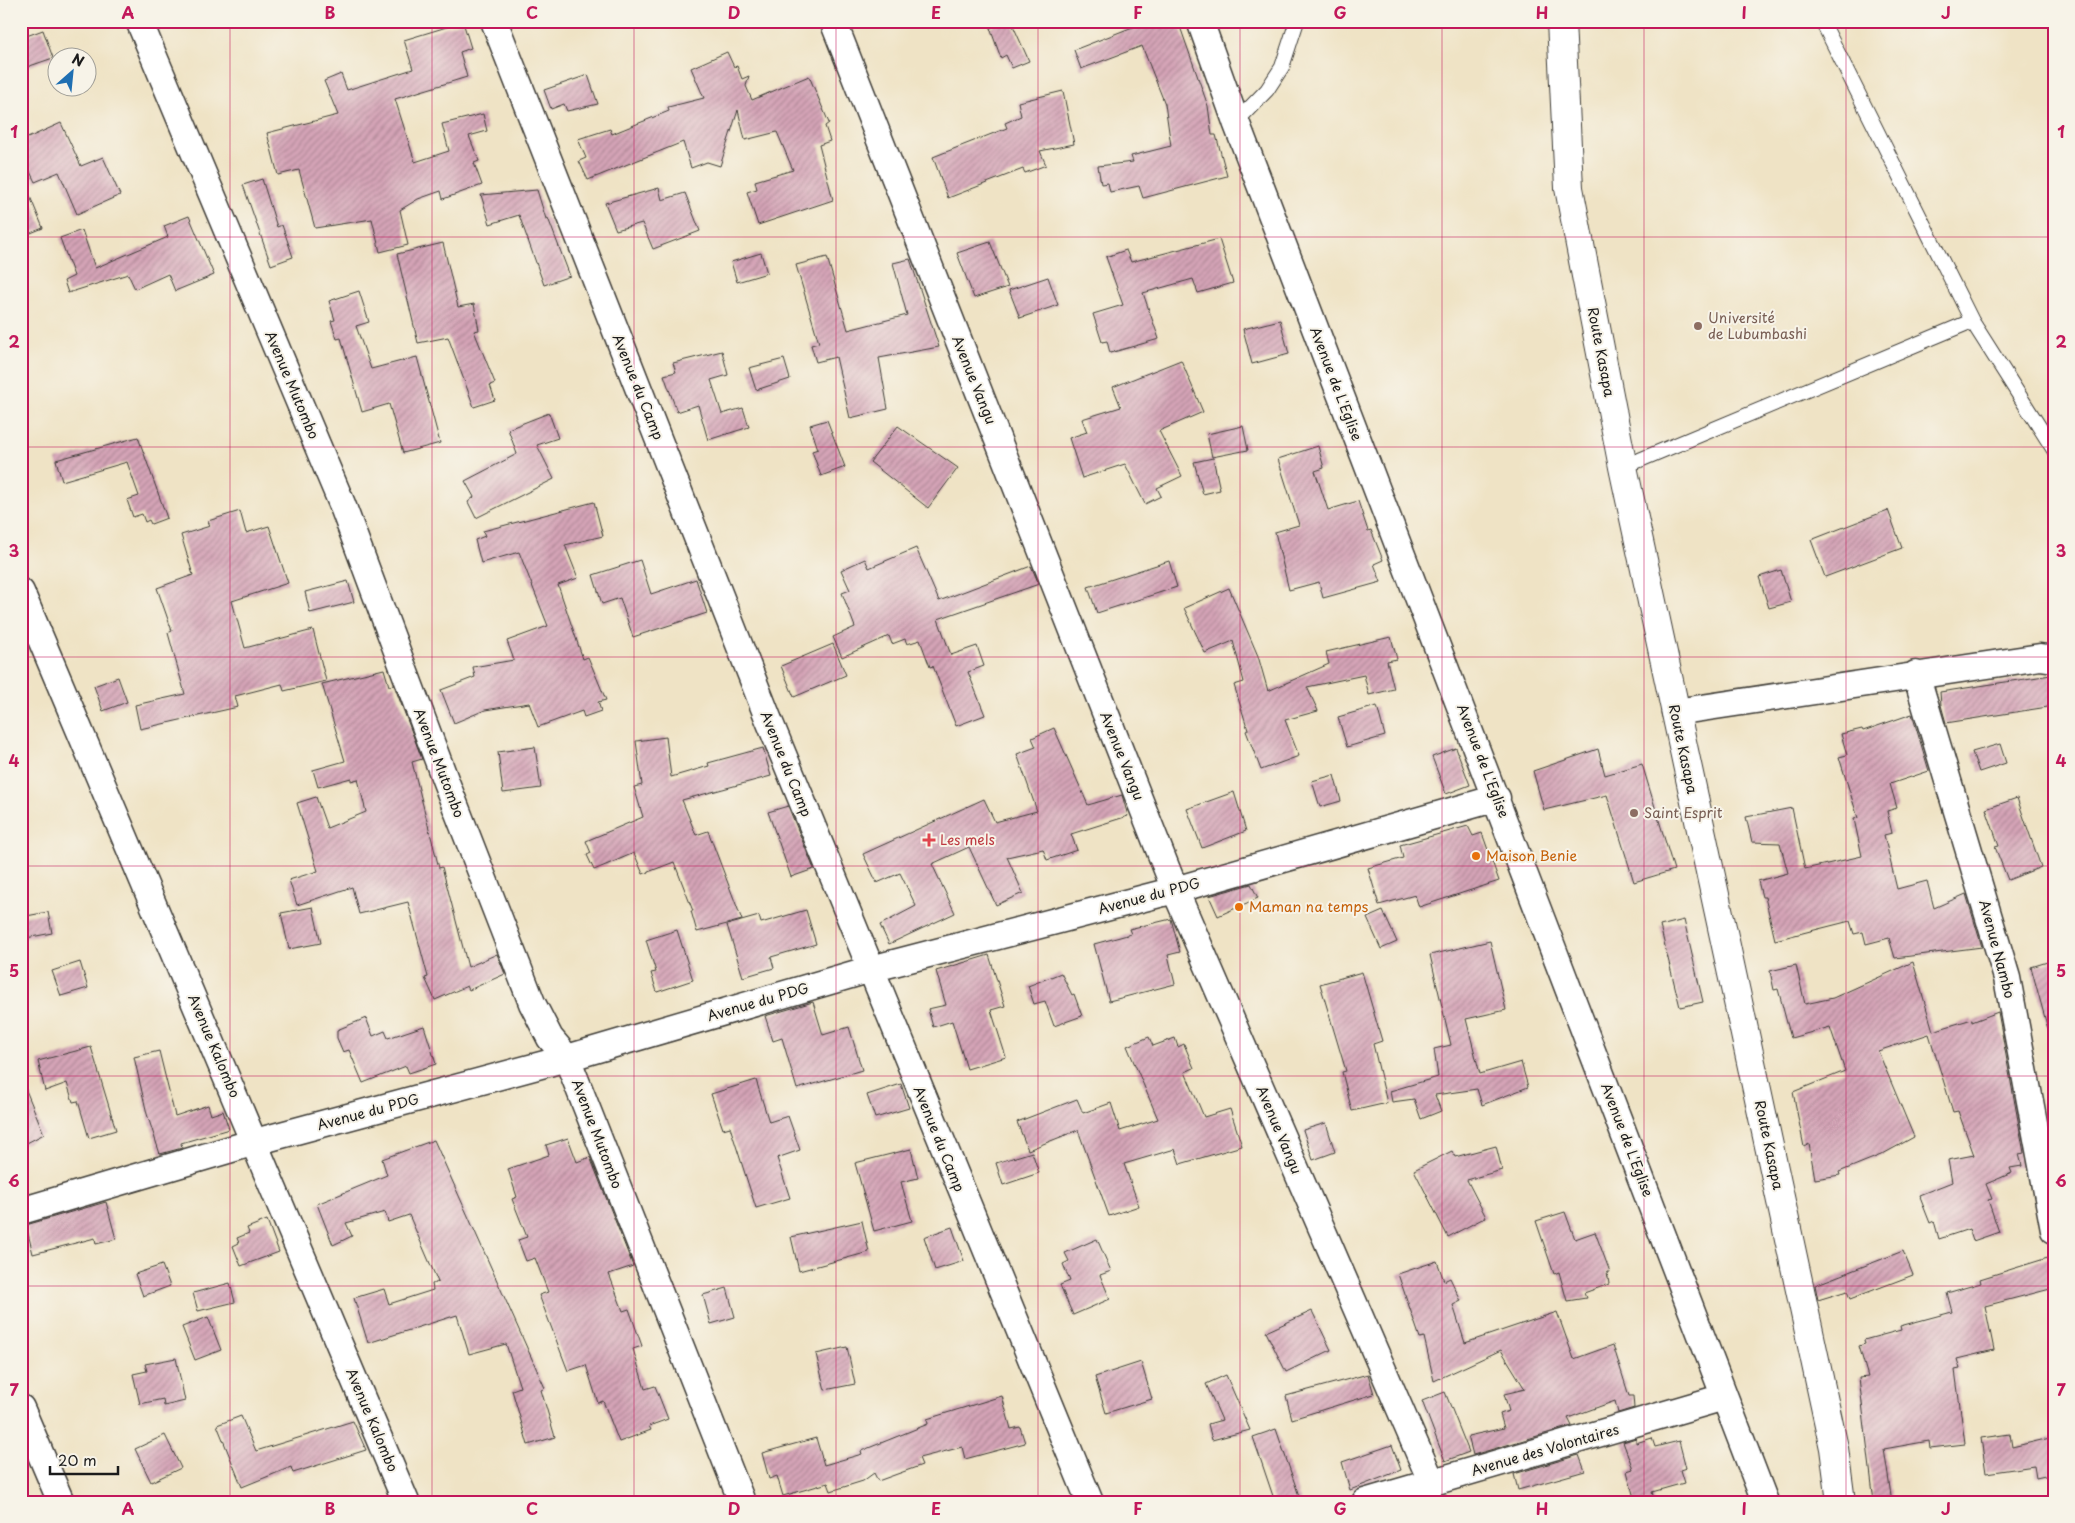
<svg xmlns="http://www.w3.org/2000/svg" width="2075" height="1523" font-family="'Playpen Sans',sans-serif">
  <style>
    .building { fill: url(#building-hatch) }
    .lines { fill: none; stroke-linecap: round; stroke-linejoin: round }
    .service-casing { stroke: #3c3a35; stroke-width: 16 }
    .minor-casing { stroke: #3c3a35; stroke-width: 29 }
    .secondary-casing { stroke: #3c3a35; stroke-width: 30 }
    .service { stroke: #fff; stroke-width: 14 }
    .minor { stroke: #fff; stroke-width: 26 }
    .secondary { stroke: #fff; stroke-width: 28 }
    .grid { fill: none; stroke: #c2185b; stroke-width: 1; stroke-opacity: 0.55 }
    .education-dot { fill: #8d6e63; stroke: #f7f3e8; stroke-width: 2 }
    .health-dot { fill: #e0444e; stroke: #f7f3e8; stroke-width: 2 }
    .food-dot { fill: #e8710a; stroke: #f7f3e8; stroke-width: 2 }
    .labels { text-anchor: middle; stroke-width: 4; stroke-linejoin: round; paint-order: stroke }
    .education-label { font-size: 14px; fill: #785e54; stroke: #f7f3e8; text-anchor: start }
    .street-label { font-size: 14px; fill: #1c1c1c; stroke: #f7f3e8 }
    .health-label { font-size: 14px; fill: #be3a42; stroke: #f7f3e8; text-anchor: start }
    .food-label { font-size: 14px; fill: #c56008; stroke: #f7f3e8; text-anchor: start }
    .neatline { fill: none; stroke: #c2185b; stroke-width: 2 }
    .grid-label { font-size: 16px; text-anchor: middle; font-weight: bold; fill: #c2185b }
  </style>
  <defs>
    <pattern id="building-hatch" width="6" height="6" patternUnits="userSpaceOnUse" patternTransform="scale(1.25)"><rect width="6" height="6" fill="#d5a4b7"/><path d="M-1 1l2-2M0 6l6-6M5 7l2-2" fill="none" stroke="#ac8594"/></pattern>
  </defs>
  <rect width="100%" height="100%" fill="#f7f3e8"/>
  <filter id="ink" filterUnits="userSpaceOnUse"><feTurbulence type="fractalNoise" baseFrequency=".02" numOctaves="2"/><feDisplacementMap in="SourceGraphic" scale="10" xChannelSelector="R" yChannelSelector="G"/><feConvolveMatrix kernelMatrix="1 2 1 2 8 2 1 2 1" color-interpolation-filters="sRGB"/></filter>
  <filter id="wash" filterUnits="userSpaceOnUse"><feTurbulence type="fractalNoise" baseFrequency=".0096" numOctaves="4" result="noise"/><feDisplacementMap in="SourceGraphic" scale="20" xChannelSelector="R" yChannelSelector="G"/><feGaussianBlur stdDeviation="1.12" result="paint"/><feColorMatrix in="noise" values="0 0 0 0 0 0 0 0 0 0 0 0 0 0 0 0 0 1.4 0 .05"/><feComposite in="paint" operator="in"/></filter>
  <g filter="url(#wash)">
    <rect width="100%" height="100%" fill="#efe3c5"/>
    <g id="blocks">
      <!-- building -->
      <path class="building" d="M993 21H1011L1029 61 1012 68 1006 55 1001 58 990 28 995 26Z
        M1148 21H1178L1208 106 1212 135H1216L1227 176 1143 198 1139 186 1110 192 1108 183 1101 184 1098 166 1133 162 1131 156 1171 146 1165 104 1142 46 1081 69 1074 50Z
        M463 22 471 48 460 52 467 77 395 99 415 162 449 151 442 124 483 114 487 131 469 136 479 161 474 163 482 185 443 199 441 191 418 199 400 210 408 245 380 252 372 219 315 228 299 170 278 175 267 133 338 115 324 81 341 74 347 90 413 69 404 40Z
        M43 30 53 58 21 69V38Z
        M727 52 734 67 737 66 742 79 749 76 746 86 752 100 809 76 829 123 825 126 830 141 819 145 833 200 758 225 747 192 757 189 755 181 793 170 777 132 745 140 738 110 720 166 707 162 691 168 683 142 588 180 579 161 586 158 578 139 610 129 612 134 669 111 668 107 704 98 691 68Z
        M588 75 598 104 567 111 564 104 551 109 544 90Z
        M1063 91 1074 144 1040 151 1046 165 1025 173 1023 169 948 198 933 157 1007 128 1005 123 1021 116 1018 102Z
        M61 123 81 166 103 157 120 195 77 214 59 172 35 182 21 153V141Z
        M22 177 43 228 21 237V178Z
        M262 179 277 227 282 225 293 257 271 265 243 185Z
        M659 188 662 200 685 193 700 231 653 249 642 223 616 230 605 203Z
        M537 190 546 219 548 218 570 276 544 285 519 215 490 224 481 195Z
        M189 216 214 275 175 291 168 274 135 289 128 274 68 293 64 281 74 276 60 238 82 230 95 268 168 237 164 226Z
        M1219 239 1233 283 1198 293 1193 279 1143 293 1159 339 1110 353 1107 341 1102 342 1093 314 1123 305 1106 257 1126 250 1131 262Z
        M990 242 1008 287 974 298 957 253Z
        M443 243 458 307 474 304 479 330 474 331 495 383 490 385 495 400 474 407 448 337 418 343 397 254Z
        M761 253 767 273 737 282 731 262Z
        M827 257 848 330 907 315 893 263 910 259 939 347 879 358 888 409 850 418 836 357 816 362 811 345 819 343 796 265Z
        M1048 277 1058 305 1020 318 1009 290Z
        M359 291 369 322 356 326 371 369 417 357 440 443 403 453 389 404 362 412 341 338 337 339 331 321 335 320 329 301Z
        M1280 320 1289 354 1252 364 1243 329Z
        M722 351 728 375 711 380 722 414 743 408 749 427 708 440 698 405 677 412 664 375 676 372 673 363Z
        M784 359 790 379 756 390 749 368Z
        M1181 360 1203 412 1159 431 1182 476 1157 488 1161 496 1145 504 1125 464 1082 478 1069 438 1087 432 1082 419 1121 407 1113 387Z
        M549 413 558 438 537 445 554 479 476 518 468 502 474 497 465 481 517 454 508 429Z
        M827 420 845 467 821 476 812 451 818 449 810 425Z
        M898 426 958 468 928 508 870 462Z
        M1243 426 1248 450 1212 457 1207 434Z
        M138 437 167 518 151 524 149 520 145 522 142 514 133 517 127 500 139 496 127 462 62 481 56 460Z
        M1318 446 1324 468 1315 471 1328 510 1358 501 1368 531 1371 530 1383 560 1374 564 1381 582 1323 598 1319 582 1289 590 1275 532 1299 525 1278 459Z
        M1213 458 1220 490 1203 494 1194 462Z
        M594 502 603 536 565 545 578 578 558 585 583 659 588 657 606 700 598 702 601 711 584 717 582 711 538 727 529 703 485 710 454 723 441 690 475 677 473 667 514 660 507 641 548 626 519 552 481 563 475 540 485 536 483 531Z
        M1888 510 1902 548 1825 577 1811 540Z
        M240 511 246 533 269 526 288 583 232 601 245 648 313 630 326 681 284 691 282 684 235 696 238 707 140 729 135 705 185 694 168 633 172 631 157 588 193 575 181 535 210 526 208 521Z
        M916 548 939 601 1031 566 1039 584 938 619 951 655 977 646 984 666 968 672 985 715 956 726 933 666 930 667 920 640 907 644 905 639 892 644 889 636 842 657 833 637 855 627 842 593 850 590 841 570 865 559 869 568Z
        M640 560 651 594 696 579 707 613 633 637 620 598 602 604 593 575Z
        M1169 561 1177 587 1097 613 1088 587Z
        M1781 570 1791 602 1769 608 1759 577Z
        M348 581 354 602 310 613 305 592Z
        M1229 588 1258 656 1268 691 1329 664 1326 652 1391 637 1397 659 1387 661 1394 689 1369 695 1364 675 1307 687 1318 711 1285 720 1299 756 1261 770 1246 731 1248 730 1234 685 1244 682 1233 641 1205 653 1184 608Z
        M833 644 846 675 794 697 781 666Z
        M384 669 389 686 394 685 422 759 412 762 439 868 442 867 468 967 497 954 505 974 469 990 467 986 435 1000 425 978 428 977 408 902 359 914 352 887 297 905 289 880 318 871 297 803 316 797 327 828 366 812 358 779 351 781V778L318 787 313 770 345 761 322 684Z
        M2051 675 2054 706 1946 723 1941 705 1940 692Z
        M118 677 127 702 103 711 94 686Z
        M1377 706 1385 736 1347 747 1338 717Z
        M1912 714 1929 771 1890 784 1897 808 1887 811 1892 833 1884 835 1897 889 1927 881 1934 908 1966 894 1982 947 1895 958 1889 938 1866 944 1863 932 1854 934 1850 921 1775 940 1765 897H1762L1758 881 1788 873 1780 843 1752 842 1746 817 1792 808 1805 869 1862 856 1854 819 1858 818 1839 757 1847 755 1841 734 1862 729 1863 731Z
        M1054 728 1088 805 1122 795 1128 816 1071 834 1077 850 1047 860 1043 849 1007 857 1023 893 996 905 969 847 932 864 955 913 889 944 880 925 916 906 900 873 877 883 863 854 984 799 995 822 1037 811 1017 754 1036 747 1032 738Z
        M666 737 671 777 709 766 708 763 763 748 771 776 682 800 696 835 708 831 742 920 697 932 691 911H693L674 862 643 874 634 853 594 870 587 855 591 853 586 841 643 817 634 787 642 785 636 741Z
        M2000 744 2006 763 1979 772 1972 752Z
        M535 747 541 788 503 793 498 752Z
        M1456 748 1470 785 1446 794 1432 757Z
        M1598 749 1605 775 1642 764 1674 870 1634 882 1607 795 1544 810 1533 771Z
        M1334 775 1341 801 1320 807 1312 781Z
        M1234 792 1246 831 1202 848 1187 809Z
        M2017 798 2041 867 2008 880 1995 847 1999 846 1986 809Z
        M788 806 814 869 791 877 768 812Z
        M1468 826 1473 836 1482 833 1499 881 1419 907 1415 895 1379 905 1368 868 1403 858 1400 845Z
        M1251 884 1258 898 1218 916 1209 896Z
        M313 907 321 943 289 949 281 913Z
        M806 910 816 944 771 957 774 968 743 977 727 925 759 916 761 923Z
        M1383 911 1397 942 1381 949 1367 918Z
        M48 912 52 933 21 939V917Z
        M1171 919 1180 952 1168 955 1175 984 1109 1001 1094 944 1131 934 1129 929Z
        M1684 920 1703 1002 1680 1007 1660 926Z
        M677 930 693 980 657 992 651 973 656 972 646 940Z
        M1490 941 1506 1010 1466 1019 1480 1074 1521 1062 1528 1087 1482 1105 1477 1089 1435 1095 1441 1111 1421 1119 1414 1099 1392 1102 1390 1091 1438 1077 1434 1049 1451 1045 1430 955Z
        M989 955 1005 1006 991 1010 1006 1057 967 1069 952 1021 933 1027 928 1009 946 1005 936 971Z
        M2054 960V1028L2048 1029 2031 967Z
        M80 962 88 988 61 996 52 971Z
        M1913 962 1933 1031 1972 1019V1022L1998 1012 2024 1153 2019 1154 2022 1166 2010 1168 2012 1173 1986 1184 1992 1199 1988 1200 1999 1232 1973 1241 1969 1229 1939 1239 1934 1221 1930 1223 1919 1195 1952 1182 1948 1160 1974 1155 1958 1111 1953 1112 1929 1034 1878 1051 1914 1137 1881 1155 1839 1172 1840 1175 1815 1179 1809 1144 1804 1147 1793 1092 1845 1071 1830 1027 1791 1038 1778 989 1774 990 1770 971 1796 965 1805 1004 1833 998Z
        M1362 972 1382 1041 1373 1044 1387 1103 1352 1111 1342 1072 1346 1071 1320 984Z
        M1061 973 1072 995 1074 994 1082 1016 1054 1026 1045 1001 1034 1004 1028 986Z
        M813 1002 823 1035 849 1027 862 1070 797 1089 782 1038 773 1041 765 1016Z
        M366 1018 373 1036 385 1031 388 1038 424 1026 436 1064 409 1073 406 1066 363 1083 349 1050 343 1052 337 1038V1030Z
        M1149 1037 1153 1046 1175 1038 1178 1047 1184 1044 1194 1068 1185 1072 1204 1117 1230 1109 1242 1146 1180 1164 1175 1149 1124 1164 1139 1206 1109 1216 1078 1130 1028 1150 1017 1122 1077 1099 1083 1113 1111 1103 1120 1131 1158 1119 1127 1046Z
        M91 1047 116 1130 89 1138 78 1101 73 1102 67 1083 45 1091 38 1061Z
        M159 1051 175 1116 208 1105 211 1115 223 1111 229 1129 181 1143 182 1148 160 1154 147 1114 134 1057Z
        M21 1078 44 1134 21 1146Z
        M756 1080 769 1122 788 1116 800 1150 777 1158 790 1198 756 1208 730 1127 723 1129 711 1094Z
        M901 1084 909 1108 875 1118 867 1095Z
        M1326 1123 1335 1152 1313 1160 1303 1130Z
        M568 1138 577 1162 590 1157 633 1266 609 1274 623 1311 629 1309 642 1346 633 1349 645 1389 655 1386 668 1419 649 1426 651 1430 619 1442 603 1401 598 1403 586 1365 568 1371 539 1295 548 1292 535 1258 526 1261 518 1240 527 1237 512 1199 517 1197 508 1169 549 1155 546 1145Z
        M434 1140 545 1388 541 1390 555 1437 528 1445 512 1390 520 1387 506 1344 469 1354 457 1315 368 1343 354 1298 384 1289 389 1304 433 1290 432 1284 438 1282 409 1215 388 1222 385 1212 346 1223 352 1236 333 1245 317 1204 387 1175 382 1159Z
        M1496 1146 1502 1170 1467 1180 1486 1217 1448 1237 1414 1170 1452 1151 1455 1157Z
        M911 1149 918 1178 901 1182 912 1221 874 1231 855 1163Z
        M1032 1152 1039 1173 1003 1185 996 1163Z
        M106 1202 116 1239 96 1244 95 1238 33 1254 26 1225Z
        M1565 1212 1575 1239 1595 1232 1610 1272H1607L1609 1284 1584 1293 1586 1298 1567 1301 1559 1272 1554 1274 1536 1221Z
        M267 1220 279 1252 241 1266 233 1246 239 1243 237 1238 249 1233 247 1228Z
        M862 1221 869 1252 799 1271 791 1237Z
        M952 1227 964 1261 935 1270 924 1237Z
        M1097 1239 1111 1271 1100 1275 1110 1299 1073 1315 1060 1285 1070 1281 1063 1264 1069 1261 1065 1253Z
        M1903 1251 1913 1275 1850 1299 1847 1291 1818 1300 1815 1285Z
        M2054 1256V1288L1985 1306 1994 1350 1957 1359 1960 1369 1955 1370 1965 1444 1930 1448 1929 1441 1884 1449 1892 1502H1874L1859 1378 1868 1377 1859 1346 1865 1344 1864 1340 1901 1330 1900 1326 1952 1312 1947 1293 1981 1283 1980 1279Z
        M1437 1261 1444 1281 1450 1278 1461 1301 1453 1305 1465 1343 1557 1312 1574 1359 1613 1345 1629 1396H1633L1634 1408 1618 1413 1615 1401 1568 1418 1572 1426 1568 1427 1473 1455 1468 1436 1504 1428 1500 1414 1509 1411 1504 1394 1525 1389 1501 1350 1434 1381 1424 1337 1420 1338 1398 1274Z
        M162 1265 170 1286 143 1296 135 1274Z
        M230 1283 235 1302 198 1311 193 1293Z
        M727 1288 735 1317 711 1324 703 1295Z
        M1312 1311 1331 1350 1286 1372 1266 1332Z
        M208 1317 221 1350 195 1360 182 1327Z
        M847 1347 855 1384 825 1390 816 1354Z
        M176 1358 185 1401 164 1406 163 1399 140 1404 133 1374 147 1371 145 1364Z
        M1141 1362 1152 1399 1106 1413 1095 1377Z
        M1368 1374 1374 1394 1292 1419 1286 1396Z
        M1226 1375 1250 1430 1212 1440 1208 1424 1222 1420 1206 1384Z
        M1445 1392 1469 1452 1445 1461 1422 1401Z
        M1002 1396 1011 1429 1020 1427 1025 1443 965 1459 962 1447 919 1458 922 1465 878 1481 874 1473 863 1481 831 1491 828 1483 783 1496 777 1476 769 1479 762 1453 816 1438 824 1465 862 1454 861 1451 928 1424 927 1419Z
        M241 1416 256 1451 353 1421 366 1450 293 1473 291 1467 242 1487 217 1425Z
        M1276 1429 1297 1490 1301 1502H1275L1253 1437Z
        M2010 1434 2012 1447 2054 1437V1474L2036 1478 2034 1466 1986 1473 1981 1438Z
        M165 1435 181 1468 151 1482 135 1449Z
        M1636 1438V1443L1652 1438 1655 1447 1679 1441 1686 1468 1680 1470 1684 1483 1652 1492 1655 1502H1635L1627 1471 1633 1469 1623 1442Z
        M1392 1445 1401 1470 1350 1490 1342 1462Z
        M1579 1455 1585 1471 1518 1490 1514 1474Z"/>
    </g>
  </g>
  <g filter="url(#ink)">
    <use href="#blocks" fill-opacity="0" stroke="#3c3a35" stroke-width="1"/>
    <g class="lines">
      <!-- service casing -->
      <g class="service-casing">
        <path id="service" d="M1822 21 1972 321 2054 450
          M1236 122 1267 90 1282 67 1297 21
          M1623 467 1972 321"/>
      </g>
      <!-- minor casing -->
      <g class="minor-casing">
        <path id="minor" d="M139 21 342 504 446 782 532 1003 550 1038 567 1058 742 1502
          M494 21 768 718 1090 1502
          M833 21 1175 890 1432 1483
          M1200 21 1236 122 1765 1502
          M21 592 406 1502
          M1916 674 2007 978 2054 1230
          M1675 712 2040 657 2054 659
          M21 1211 255 1142 567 1058 871 969 1175 890 1497 798
          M21 1408 61 1502
          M1365 1502 1724 1397"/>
      </g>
      <!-- secondary casing -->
      <g class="secondary-casing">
        <path id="secondary" d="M1561 21 1569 188 1623 467 1834 1448 1841 1502"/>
      </g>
      <!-- service -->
      <use href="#service" class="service"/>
      <!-- minor -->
      <use href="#minor" class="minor"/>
      <!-- secondary -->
      <use href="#secondary" class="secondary"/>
    </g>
  </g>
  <!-- grid -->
  <path class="grid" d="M230 21V1502M432 21V1502M634 21V1502M836 21V1502M1038 21V1502M1240 21V1502M1442 21V1502M1644 21V1502M1846 21V1502M21 237H2054M21 447H2054M21 657H2054M21 866H2054M21 1076H2054M21 1286H2054"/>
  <!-- markers -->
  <g class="education-dot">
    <circle cx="1698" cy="326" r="5"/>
    <circle cx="1634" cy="813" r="5"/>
  </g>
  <path class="health-dot" d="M926.5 832.5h5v5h5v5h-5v5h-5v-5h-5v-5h5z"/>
  <g class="food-dot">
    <circle cx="1476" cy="856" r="5"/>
    <circle cx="1239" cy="907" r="5"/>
  </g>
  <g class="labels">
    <!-- education labels -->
    <g class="education-label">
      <text x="1708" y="323">Université<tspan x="1708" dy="16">de Lubumbashi</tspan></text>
      <text x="1644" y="818">Saint Esprit</text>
    </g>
    <!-- street labels -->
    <g class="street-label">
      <text transform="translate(1601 352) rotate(79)" y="5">Route Kasapa</text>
      <text transform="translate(974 380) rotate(68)" y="5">Avenue Vangu</text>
      <text transform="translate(1336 384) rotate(69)" y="5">Avenue de L'Eglise</text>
      <text transform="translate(292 385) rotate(67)" y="5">Avenue Mutombo</text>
      <text transform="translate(638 387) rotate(68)" y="5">Avenue du Camp</text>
      <text transform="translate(1683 749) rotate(78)" y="5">Route Kasapa</text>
      <text transform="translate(1122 756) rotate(68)" y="5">Avenue Vangu</text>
      <text transform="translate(1483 761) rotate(69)" y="5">Avenue de L'Eglise</text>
      <text transform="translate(439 763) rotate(69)" y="5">Avenue Mutombo</text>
      <text transform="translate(786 764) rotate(68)" y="5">Avenue du Camp</text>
      <text transform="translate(1149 896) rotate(-15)" y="5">Avenue du PDG</text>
      <text transform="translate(1997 949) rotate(75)" y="5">Avenue Nambo</text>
      <text transform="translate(758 1002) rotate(-16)" y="5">Avenue du PDG</text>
      <text transform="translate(214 1046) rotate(67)" y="5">Avenue Kalombo</text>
      <text transform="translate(368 1112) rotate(-15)" y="5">Avenue du PDG</text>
      <text transform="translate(1279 1130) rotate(67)" y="5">Avenue Vangu</text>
      <text transform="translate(597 1134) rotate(69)" y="5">Avenue Mutombo</text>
      <text transform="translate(939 1139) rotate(68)" y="5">Avenue du Camp</text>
      <text transform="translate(1627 1140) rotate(69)" y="5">Avenue de L'Eglise</text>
      <text transform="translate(1769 1145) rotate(78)" y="5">Route Kasapa</text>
      <text transform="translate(372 1420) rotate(67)" y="5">Avenue Kalombo</text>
      <text transform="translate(1545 1450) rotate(-16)" y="5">Avenue des Volontaires</text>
    </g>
    <!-- health labels -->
    <g class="health-label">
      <text x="940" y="845">Les mels</text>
    </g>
    <!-- food labels -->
    <g class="food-label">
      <text x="1486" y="861">Maison Benie</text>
      <text x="1249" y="912">Maman na temps</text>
    </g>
  </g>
  <!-- margin -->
  <rect width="2075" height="1523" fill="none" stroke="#f7f3e8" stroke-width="55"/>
  <!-- north arrow -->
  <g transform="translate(72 72) rotate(27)"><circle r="24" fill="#f7f3e8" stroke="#9f9d96"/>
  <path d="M0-4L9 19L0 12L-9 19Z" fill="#1f6fb2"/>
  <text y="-8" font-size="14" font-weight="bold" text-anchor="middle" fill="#1c1c1c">N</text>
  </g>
  <!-- scale -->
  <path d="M50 1466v8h68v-8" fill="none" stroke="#1c1c1c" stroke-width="2.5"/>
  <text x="58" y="1466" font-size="15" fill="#1c1c1c" stroke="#f7f3e8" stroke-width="4" paint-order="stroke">20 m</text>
  <rect x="28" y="28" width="2020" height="1468" class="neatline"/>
  <g class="grid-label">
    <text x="128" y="19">A</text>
    <text x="330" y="19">B</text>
    <text x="532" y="19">C</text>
    <text x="734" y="19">D</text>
    <text x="936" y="19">E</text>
    <text x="1138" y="19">F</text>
    <text x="1340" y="19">G</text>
    <text x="1542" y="19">H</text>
    <text x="1744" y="19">I</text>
    <text x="1946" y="19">J</text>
    <text x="14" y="138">1</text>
    <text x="2061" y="138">1</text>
    <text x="14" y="348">2</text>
    <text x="2061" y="348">2</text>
    <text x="14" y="557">3</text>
    <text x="2061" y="557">3</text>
    <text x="14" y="767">4</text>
    <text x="2061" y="767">4</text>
    <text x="14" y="977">5</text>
    <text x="2061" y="977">5</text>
    <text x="14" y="1187">6</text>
    <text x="2061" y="1187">6</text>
    <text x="14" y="1396">7</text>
    <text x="2061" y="1396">7</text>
    <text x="128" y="1515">A</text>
    <text x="330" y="1515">B</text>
    <text x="532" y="1515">C</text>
    <text x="734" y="1515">D</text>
    <text x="936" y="1515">E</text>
    <text x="1138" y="1515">F</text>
    <text x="1340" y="1515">G</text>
    <text x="1542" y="1515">H</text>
    <text x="1744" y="1515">I</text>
    <text x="1946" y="1515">J</text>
  </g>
</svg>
